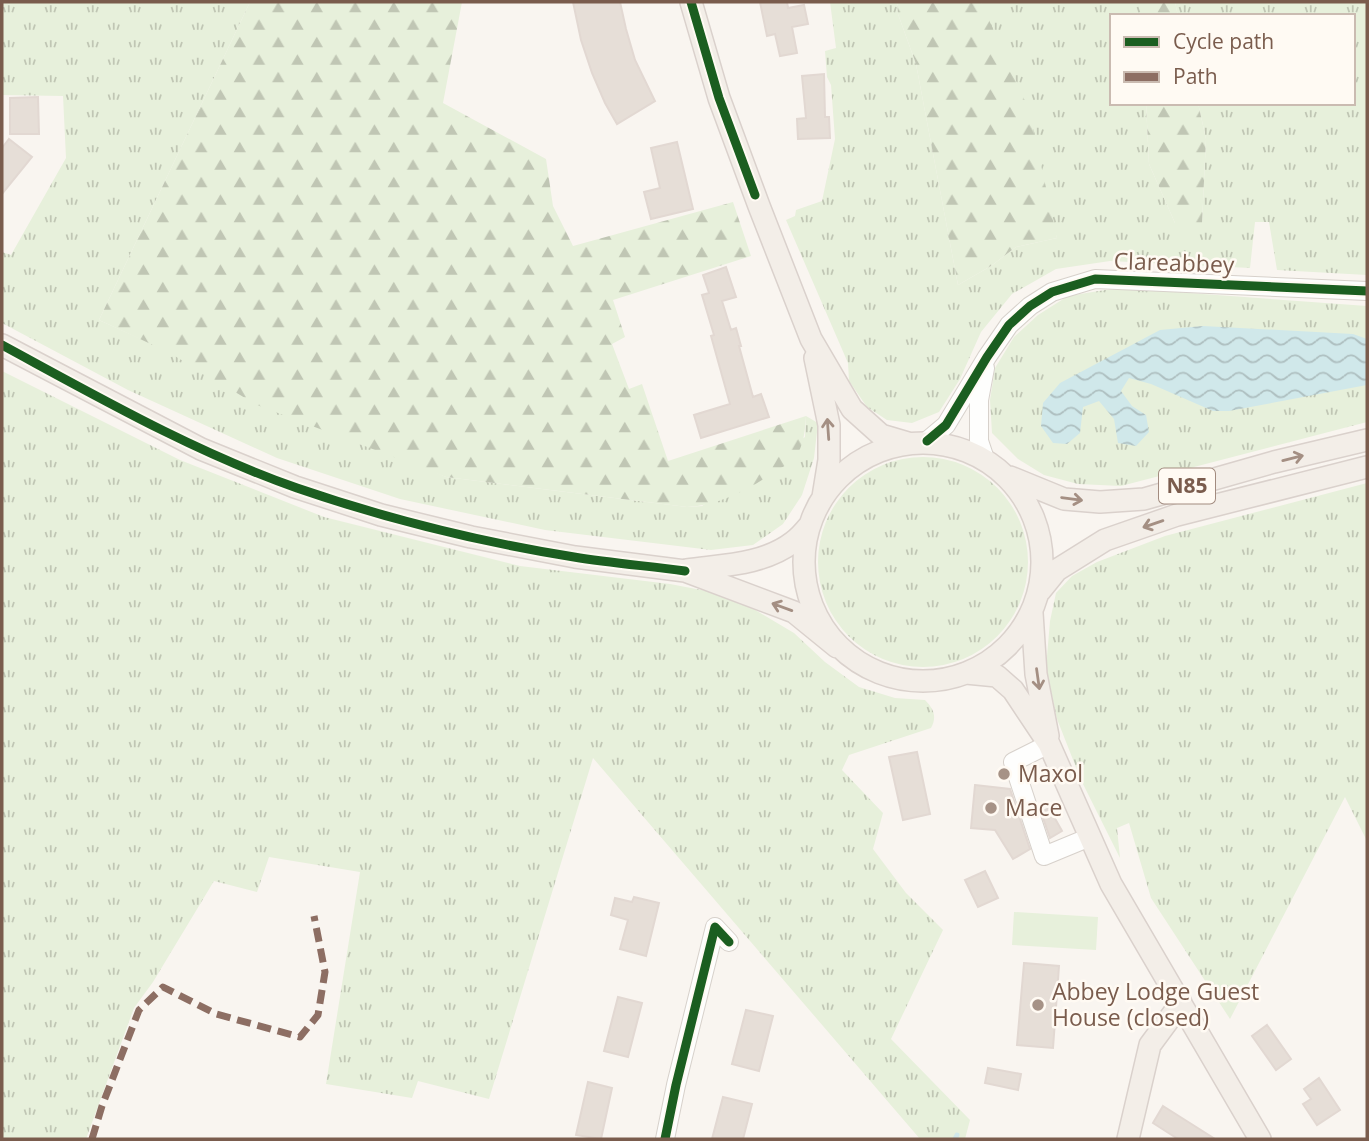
<svg xmlns="http://www.w3.org/2000/svg" width="1369" height="1141" font-family="'Open Sans',sans-serif">
  <style>
    .grass { fill: url(#grass-tufts) }
    .forest { fill: url(#forest-firs) }
    .pitch { fill: #e7f0db }
    .water { fill: url(#water-waves) }
    .lines { fill: none; stroke-linecap: round; stroke-linejoin: round }
    .stream { stroke: #d0e8ea; stroke-width: 5 }
    .building { fill: #e6ded7; stroke: #e2d8d2; stroke-width: 2 }
    .minor-casing { stroke: #d7d1cb; stroke-width: 20 }
    .major-casing { stroke: #dad1cc; stroke-width: 24 }
    .minor { stroke: #fefefd; stroke-width: 18 }
    .major { stroke: #f3eee8; stroke-width: 21 }
    .quiet { stroke: #8d6e63; stroke-width: 7; stroke-dasharray: 14 7; stroke-linecap: butt }
    .cycleway-casing { stroke: #fffaf3; stroke-width: 13 }
    .cycleway { stroke: #1b5e20; stroke-width: 9 }
    .oneway { stroke: #a48f83 }
    .poi-dot { fill: #a69286; stroke: #fffaf3; stroke-width: 2.5 }
    .labels { text-anchor: middle; stroke-width: 5; stroke-linejoin: round; paint-order: stroke }
    .shield { fill: #fffaf3; stroke: #a28b7f; stroke-width: 2 }
    .shield-label { font-size: 21px; font-weight: bold; fill: #7a5c4d }
    .street-label { font-size: 23px; fill: #7a5c4d; stroke: #fffaf3 }
    .poi-label { font-size: 23px; fill: #7a5c4d; stroke: #fffaf3; text-anchor: start }
  </style>
  <defs>
    <pattern id="grass-tufts" width="24" height="20" patternUnits="userSpaceOnUse" patternTransform="scale(1.75)"><rect width="24" height="20" fill="#e7f0db"/><path d="M3 7l-1-3M5 7V3M7 7l1-3M15 17l-1-3M17 17v-4M19 17l1-3" fill="none" stroke="#c0c6b4"/></pattern>
    <pattern id="forest-firs" width="22" height="20" patternUnits="userSpaceOnUse" patternTransform="scale(1.75)"><rect width="22" height="20" fill="#e7f0db"/><path d="M5 1l3.5 6h-7zM16 11l3.5 6h-7z" fill="#c0c6b4"/></pattern>
    <pattern id="water-waves" width="16" height="10" patternUnits="userSpaceOnUse" patternTransform="scale(1.75)"><rect width="16" height="10" fill="#d0e8ea"/><path d="M0 5q4-4 8 0t8 0" fill="none" stroke="#aebfc0"/></pattern>
  </defs>
  <rect width="100%" height="100%" fill="#f9f5f0"/>
  <!-- grass -->
  <path class="grass" d="M3 2H250L99 320 446 477 687 507 702 506 805 437 806 416 818 423 814 458 802 495 783 524 753 545 711 550 545 530 400 499 277 458 128 390 2 323V252L11 255 66 158 63 96 2 95V5Z
    M830 2H897L898 14 916 64 958 285 991 266 1016 247 1057 238 981 2H1141V16H1112V103H1146L1149 164 1175 223H1202L1206 139 1198 103H1353V16H1178L1175 2H1367V275L1277 270 1269 222H1255L1250 268 1110 261 1056 269 1012 294 981 332 960 379 939 412 912 423 887 420 867 407 849 381 848 363 786 220 795 216 796 210 822 201 835 139 831 85 827 77 825 51 836 48Z
    M1134 289 1367 306V422L1121 486 1078 484 1044 475 1018 459 992 433 990 400 995 368 1014 337 1038 315 1068 296 1105 290Z
    M2 371 180 460 324 517 520 566 670 584 712 592 752 608 794 633 825 662 859 687 895 698 925 700C934 709 937 717 931 728L849 755 842 770 883 813 873 849 906 893 943 930 891 1039 970 1120 965 1139H920L593 758 489 1099 418 1081 412 1098 326 1084 360 872 269 857 257 892 214 881 153 982 134 1008 86 1139H2Z
    M818 562a105 105 0 1 1 210 0a105 105 0 1 1-210 0Z
    M1367 483V841L1345 797 1230 1019 1151 898 1129 823 1117 828 1120 858 1081 780 1057 719 1046 668 1050 621 1056 593 1072 576 1097 562 1165 536Z"/>
  <!-- forest -->
  <path class="forest" d="M250 2H462L443 103 546 159 553 206 573 246 733 202 751 256 613 300 625 337 612 344 629 389 642 384 668 461 806 416C805 431 804 445 795 458 791 463 783 467 777 470 750 489 721 505 687 507L446 477 257 405 168 352 99 320Z
    M897 2H981L1029 110 1057 238 1016 247 991 266 958 285 916 64 898 14Z
    M1141 2H1175L1178 16H1141Z
    M1146 103H1198L1206 139 1202 223H1175L1149 164Z"/>
  <!-- pitch -->
  <path class="pitch" d="M1014 912 1098 917 1096 950 1012 945Z"/>
  <!-- water -->
  <path class="water" d="M1203 326 1353 334 1367 339V385L1229 411H1213L1151 384 1129 378 1121 391 1132 406 1146 415 1149 432 1136 446 1118 443 1114 419 1099 401 1083 407 1080 433 1067 444 1053 443 1041 426 1043 403 1060 383 1160 330Z"/>
  <g class="lines">
    <!-- stream -->
    <path class="stream" d="M955 1139 957 1135"/>
  </g>
  <!-- building -->
  <path class="building" d="M573 2H620L626 29 635 60 655 101 617 124 605 103 592 73 581 40Z
    M760 2H787L788 8 804 5 808 24 792 27 797 53 780 56 775 34 767 36Z
    M824 74 825 117H829L830 138 798 139 797 119 806 118 802 76Z
    M38 97 39 134H10V98Z
    M9 139 32 157 2 194V148Z
    M677 142 693 209 651 219 644 192 660 188 651 148Z
    M726 267 736 297 722 301 731 330 736 328 741 346H739L753 397 761 394 769 417 701 438 694 415 730 404 711 336 714 335 702 295 709 293 703 275Z
    M917 752 930 814 903 820 889 757Z
    M975 785 1010 789 1030 849 1013 859 995 830 971 828Z
    M1049 808 1062 831 1050 838 1041 812Z
    M985 871 998 898 978 907 965 880Z
    M634 897 659 903 646 956 620 949 628 920 611 915 615 898 632 902Z
    M1024 963 1059 966 1053 1048 1017 1045Z
    M618 997 642 1003 628 1057 604 1051Z
    M746 1010 773 1016 759 1071 732 1064Z
    M1267 1025 1291 1059 1276 1070 1252 1036Z
    M988 1068 1021 1074 1018 1090 985 1083Z
    M1319 1078 1340 1110 1317 1125 1303 1104 1311 1099 1304 1089Z
    M588 1082 612 1088 601 1139 576 1135Z
    M723 1097 752 1104 743 1139H712Z
    M1163 1106 1215 1139H1178L1153 1123Z"/>
  <g class="lines">
    <!-- minor casing -->
    <g class="minor-casing">
      <path id="minor" d="M985 368 979 400V441L985 459
        M927 441 946 425 987 357 1009 325 1030 306 1052 292 1095 279 1367 291
        M1049 744 1013 762 1044 856 1090 837
        M665 1139 676 1085 715 927 729 942"/>
    </g>
    <!-- major casing -->
    <g class="major-casing">
      <path id="major" d="M691 2 719 98 759 206 811 339 852 409 881 435 908 443
        M2 345 201 449 295 487 381 515 471 537 575 557 685 571 794 612 837 647
        M815 358 829 425V460L823 497
        M804 562a119 119 0 1 1 238 0a119 119 0 1 1-238 0Z
        M1010 477 1064 499 1100 502 1144 499 1274 462 1367 440
        M687 570C722 565 763 565 793 542 799 538 804 532 809 526
        M1040 591 1057 570 1105 540 1177 515 1367 467
        M1032 613 1036 674 1048 736
        M966 673 997 676 1013 690 1049 744 1111 884 1260 1139
        M1128 1139 1150 1045 1181 1003"/>
    </g>
    <!-- minor -->
    <use href="#minor" class="minor"/>
    <!-- major -->
    <use href="#major" class="major"/>
    <!-- quiet -->
    <path class="quiet" d="M92 1139 102 1106 139 1010 163 987 216 1014 300 1037 318 1015 325 972 314 916"/>
    <!-- cycleway casing -->
    <g class="cycleway-casing">
      <path id="cycleway" d="M691 2 719 98 755 195
        M2 345C98 397 194 452 297 488 387 519 480 542 574 557 611 563 648 566 685 571
        M927 441 946 425 987 357 1009 325 1030 306 1052 292 1095 279 1367 291
        M665 1139 676 1085 715 927 729 942"/>
    </g>
    <!-- cycleway -->
    <use href="#cycleway" class="cycleway"/>
  </g>
  <!-- one-way arrows -->
  <defs><path id="oneway-shaft" d="M-6 0H5M1.5-3L5.5 0L1.5 3" fill="none" stroke-width="1.6" stroke-linecap="round" stroke-linejoin="round" transform="scale(1.75)"/></defs>
  <g class="oneway">
    <use href="#oneway-shaft" transform="translate(828 429) rotate(-94)"/>
    <use href="#oneway-shaft" transform="translate(1293 458) rotate(-14)"/>
    <use href="#oneway-shaft" transform="translate(1072 499) rotate(8)"/>
    <use href="#oneway-shaft" transform="translate(1153 524) rotate(161)"/>
    <use href="#oneway-shaft" transform="translate(782 607) rotate(-160)"/>
    <use href="#oneway-shaft" transform="translate(1038 679) rotate(82)"/>
  </g>
  <!-- markers -->
  <g class="poi-dot">
    <circle cx="1004" cy="774" r="7"/>
    <circle cx="991" cy="808" r="7"/>
    <circle cx="1038" cy="1005" r="7"/>
  </g>
  <g class="labels">
    <!-- shield labels -->
    <rect class="shield" x="1159" y="468.5" width="56" height="35" rx="5"/>
    <g class="shield-label">
      <text x="1187" y="493">N85</text>
    </g>
    <!-- street labels -->
    <g class="street-label">
      <text transform="translate(1174 263) rotate(2)" y="8">Clareabbey</text>
    </g>
    <!-- poi labels -->
    <g class="poi-label">
      <text x="1018" y="782">Maxol</text>
      <text x="1005" y="816">Mace</text>
      <text x="1052" y="1000">Abbey Lodge Guest<tspan x="1052" dy="26">House (closed)</tspan></text>
    </g>
  </g>
  <!-- border -->
  <rect width="1369" height="1141" fill="none" stroke="#7a5c4d" stroke-width="7"/>
  <!-- legend -->
  <rect x="1110" y="14" width="245" height="91" fill="#fffaf3" stroke="#cabbb1" stroke-width="2"/>
  <rect x="1124" y="37" width="35" height="10" fill="#1b5e20" stroke="#cabbb1" stroke-width="2"/>
  <text x="1173" y="49" font-size="21" fill="#7a5c4d">Cycle path</text>
  <rect x="1124" y="72" width="35" height="10" fill="#8d6e63" stroke="#cabbb1" stroke-width="2"/>
  <text x="1173" y="84" font-size="21" fill="#7a5c4d">Path</text>
</svg>
